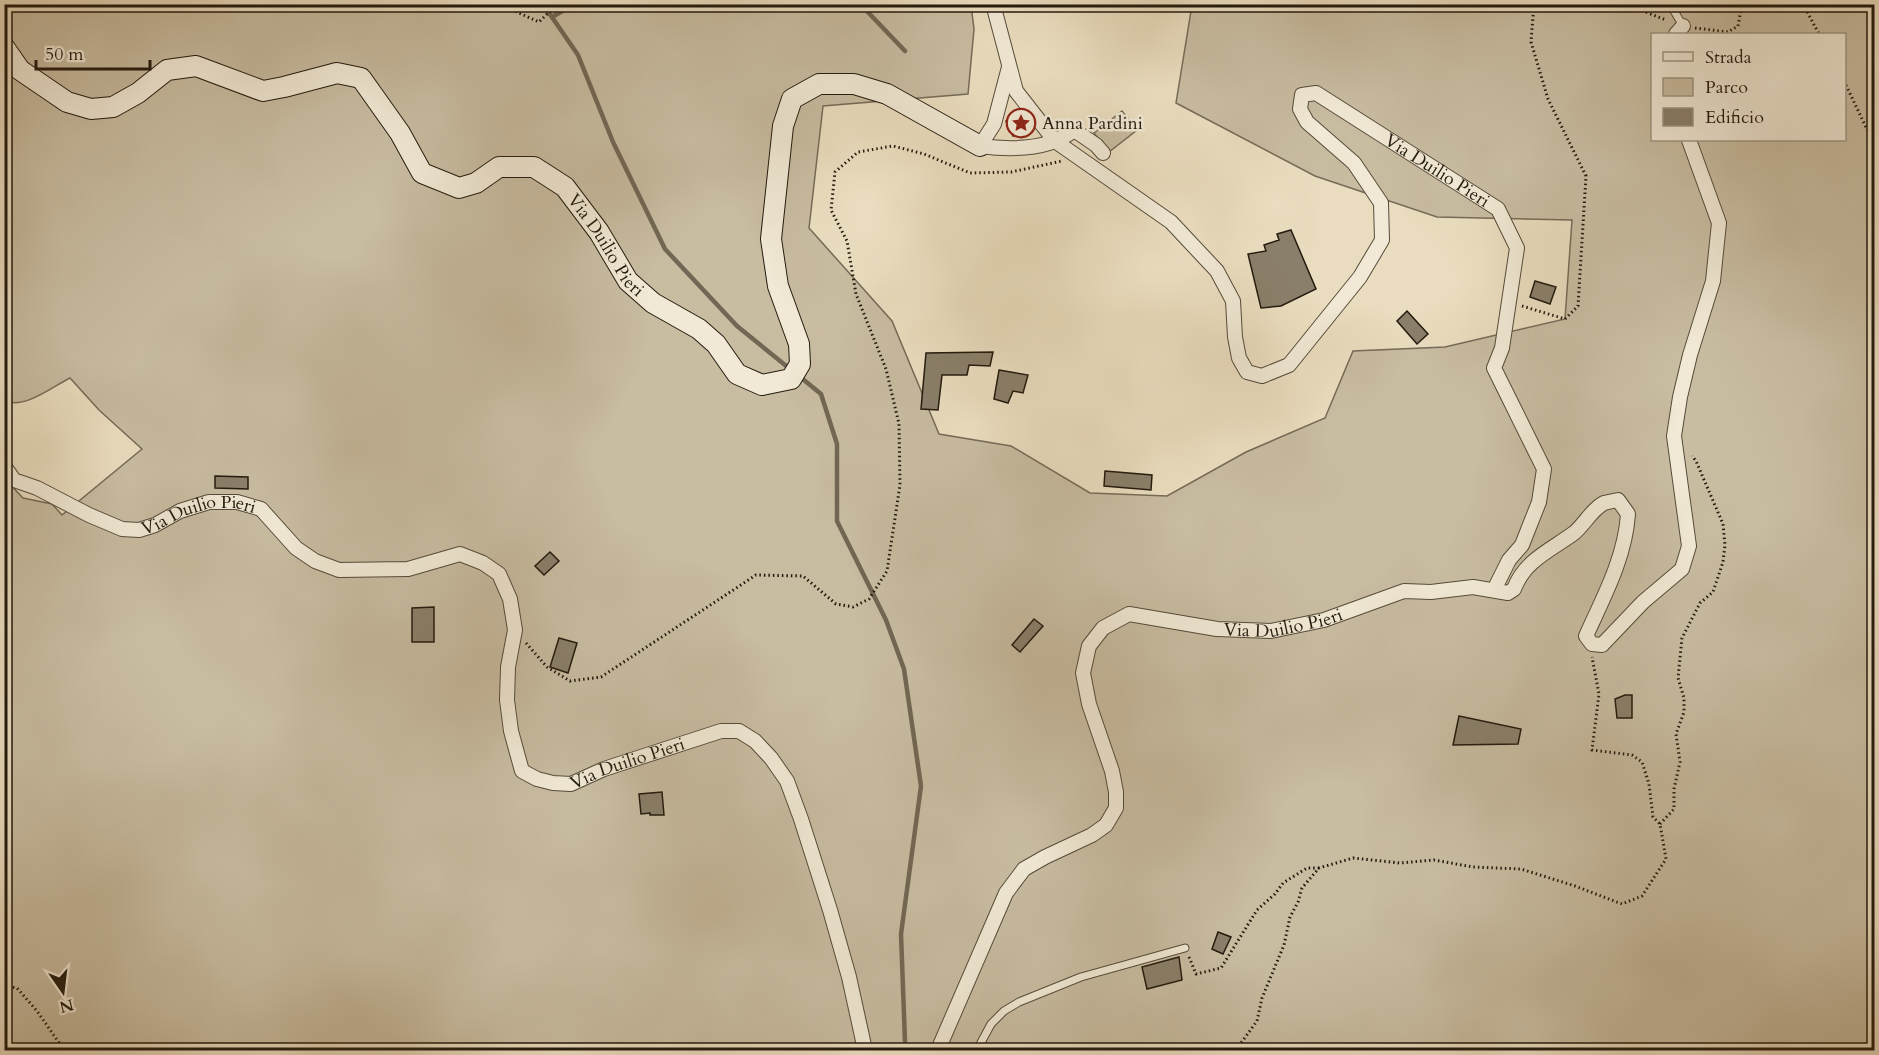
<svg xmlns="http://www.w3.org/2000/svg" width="1879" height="1055" font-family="Cardo,serif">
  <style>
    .green { fill: #c8bca1; stroke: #766b58; stroke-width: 1.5; fill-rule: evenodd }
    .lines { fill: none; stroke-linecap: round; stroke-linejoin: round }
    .stream { stroke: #726754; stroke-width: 4.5 }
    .building { fill: #8a7f6a; stroke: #231a0e; stroke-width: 1.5 }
    .lane-casing { stroke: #554b3a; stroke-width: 9 }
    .street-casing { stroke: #554b3a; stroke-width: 16 }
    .secondary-casing { stroke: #231a0e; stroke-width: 22 }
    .path { stroke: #231a0e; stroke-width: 3; stroke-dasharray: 1.5 3; stroke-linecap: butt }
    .lane { stroke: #f1e9d5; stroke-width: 7 }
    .street { stroke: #f1e9d5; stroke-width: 14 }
    .secondary { stroke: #f1e9d5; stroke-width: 20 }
    .labels { text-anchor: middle; stroke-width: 5; stroke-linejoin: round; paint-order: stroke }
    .poi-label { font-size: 18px; fill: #231a0e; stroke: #f1e9d5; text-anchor: start }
    .street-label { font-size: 18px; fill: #231a0e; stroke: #f1e9d5 }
  </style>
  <rect width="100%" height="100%" fill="#eaddbf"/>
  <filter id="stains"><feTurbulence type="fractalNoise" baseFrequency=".00333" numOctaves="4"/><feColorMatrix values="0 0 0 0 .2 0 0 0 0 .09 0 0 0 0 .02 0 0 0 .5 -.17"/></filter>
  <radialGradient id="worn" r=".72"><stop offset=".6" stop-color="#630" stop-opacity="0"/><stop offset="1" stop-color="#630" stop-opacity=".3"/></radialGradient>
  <!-- green -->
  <path class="green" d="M5 5H971L974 29 968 94 823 106 809 228 892 321 939 434 1011 446 1090 493 1167 496 1246 452 1325 418 1353 351 1445 347 1565 319 1572 220 1437 217 1315 176 1176 103 1192 5H1874V1050H5L4 478 23 498 52 504 62 515 142 449 99 410 70 378C52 387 25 409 5 401ZM1652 34H1844V140H1652Z
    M1122 111 1137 130 1109 152 1094 133Z"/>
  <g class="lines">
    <!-- stream -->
    <path class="stream" d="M543 4 578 55 613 142 665 249 737 326 790 369
      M812 4 820 8H864L905 51
      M552 17 566 9 595 4
      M799 376 821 394 837 444V521L886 620 904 669 921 786 901 934 905 1042"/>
  </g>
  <!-- building -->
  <path class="building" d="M1016 116 1024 131 1013 136 1006 121Z
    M1291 230 1316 289 1281 306 1261 308 1248 254 1266 251 1264 245 1279 240 1277 234Z
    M1535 281 1556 287 1550 304 1530 297Z
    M1407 311 1428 334 1417 344 1397 321Z
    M993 352 990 366 969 365 967 375H942L938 410 921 409 926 353Z
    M999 370 1028 375 1023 393 1013 391 1008 403 994 399Z
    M1105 471 1152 475 1151 490 1104 486Z
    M215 476 248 477V489L215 488Z
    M550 552 559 561 544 575 535 566Z
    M434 607V642H412V608Z
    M1034 619 1043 626 1020 652 1012 645Z
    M559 638 577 643 568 673 550 667Z
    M1625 695H1632V718H1617L1615 699Z
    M1459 716 1521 729 1518 744 1453 745Z
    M662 792 664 815H650V813L641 814 639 794Z
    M1218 932 1231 937 1223 954 1212 949Z
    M1179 957 1182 980 1147 989 1142 967Z"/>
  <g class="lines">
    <!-- lane casing -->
    <g class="lane-casing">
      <path id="lane" d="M1670 4 1683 26
        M977 1050 991 1024 1004 1011 1019 1002 1081 977 1185 948"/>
    </g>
    <!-- street casing -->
    <g class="street-casing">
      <g id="street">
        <path id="s1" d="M993 4 1016 91 1055 141 1171 222 1217 271 1233 301 1235 337 1239 358 1247 372 1262 376 1289 365 1360 277 1382 240 1381 203 1354 163 1307 122 1300 109 1302 95 1316 93 1498 209 1517 248 1502 348 1494 368 1544 469 1539 502 1522 545 1509 560 1494 590"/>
        <path d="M1676 34 1683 26"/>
        <path d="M1009 67 994 124 980 146C1010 150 1048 151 1074 130L1096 145 1103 153"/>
        <path id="s2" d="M4 466 14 480 37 488 89 515 122 529 139 530 155 525 180 511 209 502H237L261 509 296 548 315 561 339 570 408 569 460 554 483 563 499 574 510 599 515 630 508 667 507 700 511 731 522 771 537 779 553 783 571 784 604 769 721 731H739L755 741 771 758 787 781 801 819 830 910 849 977 865 1050"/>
        <path id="s3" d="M938 1050 1006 893 1024 869 1045 857 1092 835 1106 825 1116 808V792L1112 771 1089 704 1083 673 1089 646 1103 628 1129 614 1217 629 1271 631 1324 620 1404 591 1431 592 1473 587 1508 593 1514 589C1525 560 1551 550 1574 533 1584 525 1592 509 1604 503 1608 502 1613 501 1618 500L1628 514C1625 558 1604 596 1586 636L1592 644 1602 645 1643 602 1682 569 1689 546 1674 436 1680 397 1690 355 1713 281 1719 223 1689 140"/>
      </g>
    </g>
    <!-- secondary casing -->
    <g class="secondary-casing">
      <g id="secondary">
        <path id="s4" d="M4 47 20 70 67 102 91 109 113 107 138 93 167 70 196 66 263 91 284 87 337 73 361 78 400 133 422 173 459 188 476 183 499 167H534L565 187 599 232 628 281 653 303 699 329 716 344 737 374 762 385 791 379 800 364 799 344 778 286 771 239 783 126 792 99 819 84H854L887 94 980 146"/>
      </g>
    </g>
    <!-- path -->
    <path class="path" d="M499 4 539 22 555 6 560 4
      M1625 4 1666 20
      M1803 4 1819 34
      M1695 28 1728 32 1738 26 1742 4
      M1844 81 1874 144
      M1522 306 1565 319 1578 306 1586 176 1548 99 1531 42 1534 4
      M526 643 547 667 570 681 601 677 756 575 803 576 836 604 853 607 869 599 887 571 900 485 899 424 886 369 856 294 847 241 831 210 835 172 858 152 893 146 924 154 970 173 1011 172 1062 161
      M1660 824 1674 809V789L1680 762 1676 734 1684 712V698L1678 678 1682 638 1700 603 1713 592 1723 562 1725 545 1723 524 1696 461 1692 456
      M1189 957 1196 974 1221 968 1257 910 1275 894 1283 883 1307 868H1319
      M4 986 17 988 37 1011 64 1050
      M1236 1050 1257 1021 1262 998 1284 945 1290 917 1298 902 1302 888 1319 868 1353 858 1400 863 1434 860 1473 867 1521 869 1575 886 1622 904 1642 896 1666 859 1660 824 1653 817 1649 784 1642 762 1632 755 1592 750 1599 694 1592 657"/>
    <!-- lane -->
    <use href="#lane" class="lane"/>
    <!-- street -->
    <use href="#street" class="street"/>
    <!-- secondary -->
    <use href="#secondary" class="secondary"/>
  </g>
  <!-- icons -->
  <defs>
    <g id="sight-ring" transform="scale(1.5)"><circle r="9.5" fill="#f1e9d5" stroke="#8f2418" stroke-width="1.5"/><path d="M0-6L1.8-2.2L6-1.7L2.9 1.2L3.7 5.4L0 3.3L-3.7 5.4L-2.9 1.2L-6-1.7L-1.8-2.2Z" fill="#8f2418"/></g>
  </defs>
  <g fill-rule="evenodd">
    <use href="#sight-ring" x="1021" y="123"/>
  </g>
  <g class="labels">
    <!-- poi labels -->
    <g class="poi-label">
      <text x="1042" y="129">Anna Pardini</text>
    </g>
    <!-- street labels -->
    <g class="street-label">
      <text dy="6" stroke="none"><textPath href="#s1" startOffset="1005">Via Duilio Pieri</textPath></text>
      <text dy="6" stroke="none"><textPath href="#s4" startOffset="741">Via Duilio Pieri</textPath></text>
      <text dy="6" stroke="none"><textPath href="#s2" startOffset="216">Via Duilio Pieri</textPath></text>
      <text dy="6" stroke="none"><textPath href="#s3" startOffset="690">Via Duilio Pieri</textPath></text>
      <text dy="6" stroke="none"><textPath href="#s2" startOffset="864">Via Duilio Pieri</textPath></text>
    </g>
  </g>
  <!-- margin -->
  <rect width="1879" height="1055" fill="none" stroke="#eaddbf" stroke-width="24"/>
  <rect x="6" y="6" width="1867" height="1043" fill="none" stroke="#231a0e" stroke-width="3"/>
  <rect x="12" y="12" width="1855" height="1031" fill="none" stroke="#231a0e" stroke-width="1.5"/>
  <!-- legend -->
  <rect x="1651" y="33" width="195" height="108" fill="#f1e9d5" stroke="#9f9685" stroke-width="1.5"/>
  <rect x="1663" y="52" width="30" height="9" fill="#f1e9d5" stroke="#9f9685" stroke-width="1.5"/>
  <text x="1705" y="63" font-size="18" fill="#231a0e">Strada</text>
  <rect x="1663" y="78" width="30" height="18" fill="#c8bca1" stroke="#9f9685" stroke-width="1.5"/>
  <text x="1705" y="93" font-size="18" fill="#231a0e">Parco</text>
  <rect x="1663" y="108" width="30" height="18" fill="#8a7f6a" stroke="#9f9685" stroke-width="1.5"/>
  <text x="1705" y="123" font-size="18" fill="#231a0e">Edificio</text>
  <!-- north arrow -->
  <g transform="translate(63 992) rotate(166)" stroke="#f1e9d5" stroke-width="4.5" paint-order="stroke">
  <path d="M0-4.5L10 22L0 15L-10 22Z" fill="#231a0e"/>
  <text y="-9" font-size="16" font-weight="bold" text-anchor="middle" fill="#231a0e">N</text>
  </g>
  <!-- scale -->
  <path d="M36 60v9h114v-9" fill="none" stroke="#231a0e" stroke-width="3"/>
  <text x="45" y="60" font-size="18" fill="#231a0e" stroke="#f1e9d5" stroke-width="4.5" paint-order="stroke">50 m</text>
  <rect width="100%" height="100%" filter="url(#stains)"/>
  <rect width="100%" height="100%" fill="url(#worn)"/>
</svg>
